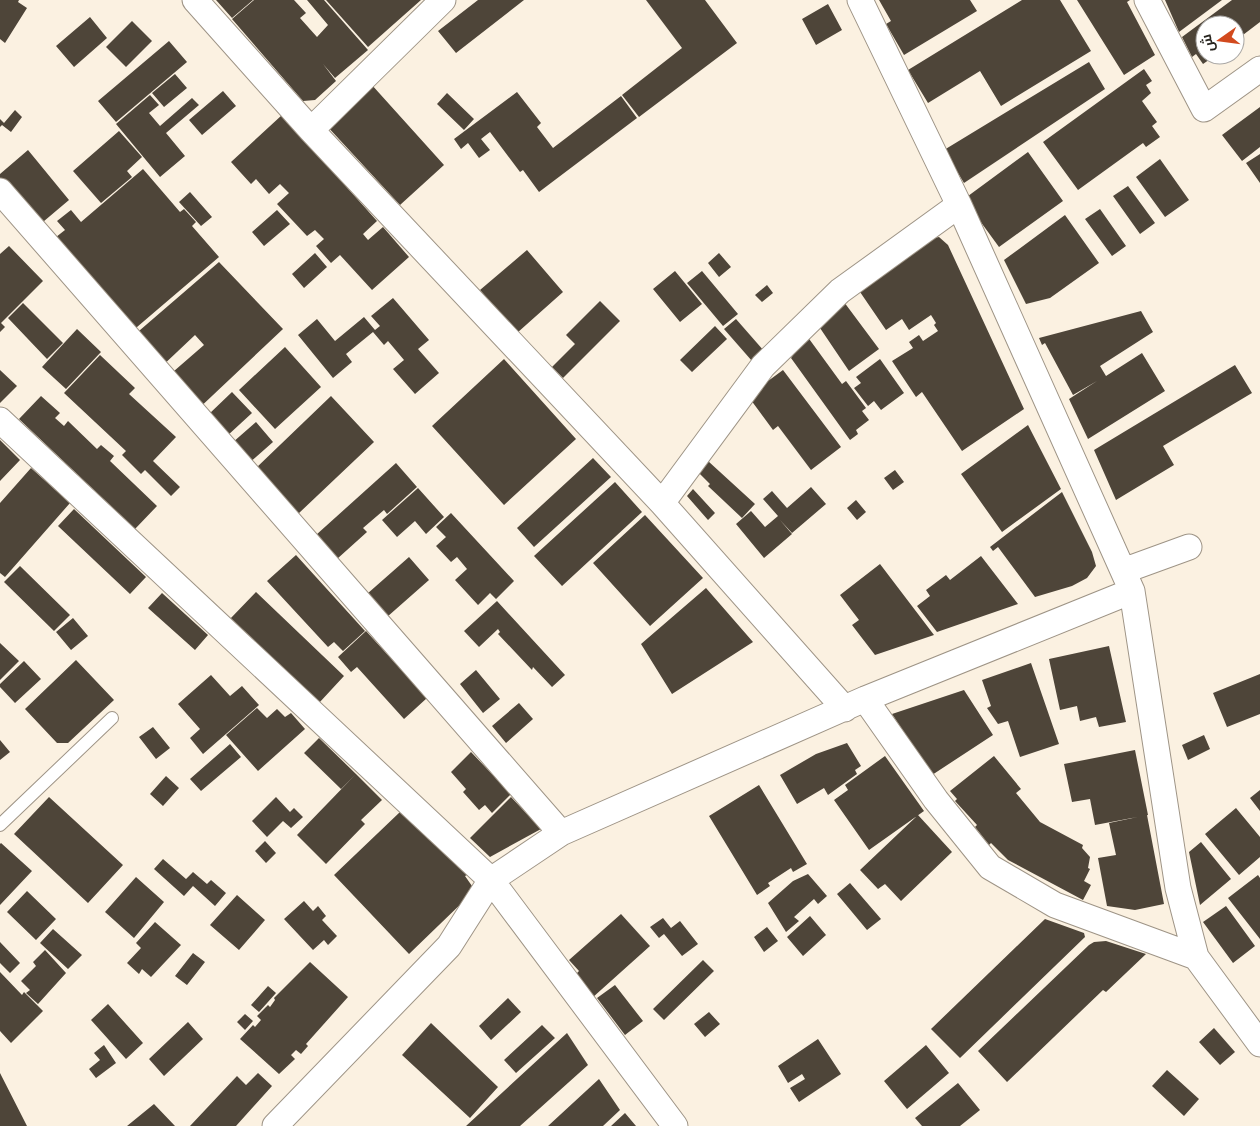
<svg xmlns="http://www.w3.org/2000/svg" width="1260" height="1126" font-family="Inter,Cairo,sans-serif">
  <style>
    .building { fill: #4e4539 }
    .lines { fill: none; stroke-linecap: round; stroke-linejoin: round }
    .lane-casing { stroke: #9e9486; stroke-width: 14 }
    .street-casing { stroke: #9e9486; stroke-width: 27 }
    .lane { stroke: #fff; stroke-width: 12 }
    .street { stroke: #fff; stroke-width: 25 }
  </style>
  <rect width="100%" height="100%" fill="#fbf1e1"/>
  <!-- building -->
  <path class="building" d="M0 0H19L18 2 27 8 5 43 0 39Z
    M216 0H253L232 18Z
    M254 0H294L306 13 300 18 317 37 328 25 307 0H324L368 50 335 78 323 64 336 81 315 100 303 101 232 19Z
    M326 0H421L368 47Z
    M478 0H524L456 53 438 31Z
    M646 0H705L737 43 639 117 622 95 682 48Z
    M879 0H970L977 11 904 55 886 24 891 21Z
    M1022 0H1060L1091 51 1001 106 980 71 928 103 908 70Z
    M1077 0H1130L1127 2 1155 55 1124 75Z
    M1165 0H1222L1179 32Z
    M1232 0H1260V22L1235 41V25H1205V55H1216L1203 64 1196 54 1192 57 1182 37Z
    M828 4 842 30 816 45 802 19Z
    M90 17 107 38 74 67 56 46Z
    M132 21 152 41 126 67 106 47Z
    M169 41 187 62 116 122 98 101Z
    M1089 62 1105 89 964 183 944 150Z
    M1144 69 1152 81 1146 85 1151 93 1142 101 1157 122 1152 126 1160 137 1146 147 1143 143 1078 190 1043 142Z
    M175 74 187 88 164 107 152 93Z
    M371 84 444 165 400 205 326 125Z
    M223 91 236 106 202 135 189 120Z
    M517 92 541 123 537 127 553 148 621 96 637 118 539 192 523 170 520 172 490 132 481 139 490 150 479 158 468 143 461 149 454 139Z
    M447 93 474 119 464 130 437 104Z
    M150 95 159 105 149 113 160 126 192 98 199 105 166 133 185 156 160 177 116 124Z
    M1260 107V147L1242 161 1222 135Z
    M15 110 22 117 11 132 2 125 0 127V119L4 123Z
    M282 115 377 221 363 234 368 240 383 227 409 257 372 290 340 255 331 263 316 246 324 239 315 230 307 236 277 204 289 193 280 184 269 194 256 179 251 184 231 162Z
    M119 131 142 157 127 171 132 177 101 203 73 171Z
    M28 150 69 200 37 227 0 182V174Z
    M1028 152 1063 201 999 247 964 199Z
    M1260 154V183L1246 163Z
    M1160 159 1189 200 1165 217 1136 177Z
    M143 169 180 212 184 209 196 222 192 226 219 257 130 333 51 241 65 230 57 221 71 210 81 222Z
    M1128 186 1155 223 1140 234 1113 196Z
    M190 192 212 217 201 226 179 202Z
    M1100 209 1126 246 1112 256 1085 219Z
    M277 210 290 224 264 246 252 232Z
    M1065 215 1099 263 1050 298 1026 304 1004 260Z
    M939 237 948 245 1024 409 962 451 922 392 916 397 892 361 913 348 909 342 919 335 923 341 938 331 934 325 936 323 931 315 909 330 902 319 886 330 858 289 934 238Z
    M9 246 43 281 1 323 5 327 0 332V254Z
    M527 250 563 292 517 333 480 290Z
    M315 253 327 267 304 288 292 274Z
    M719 253 731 267 719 277 708 263Z
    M219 262 283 329 195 412 166 378 204 345 195 335 159 369 132 337Z
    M675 271 702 304 680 322 653 289Z
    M702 271 738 314 723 326 687 283Z
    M767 285 773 293 762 302 755 295Z
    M393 298 429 340 418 349 439 373 415 394 393 369 404 360 388 341 384 345 373 332 346 354 352 362 333 378 298 335 317 319 335 341 364 317 375 330 380 326 371 316Z
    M600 301 620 321 563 378 552 367 575 344 566 335Z
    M844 302 879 349 849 371 820 328Z
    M23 303 63 343 47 359 8 318Z
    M1141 311 1153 332 1100 366 1106 376 1142 353 1165 391 1088 439 1069 399 1097 381 1073 395 1045 343 1042 345 1039 338Z
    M736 319 764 351 752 361 724 329Z
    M715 326 727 339 692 372 680 360Z
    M77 329 101 352 66 389 42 367Z
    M807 336 842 384 846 381 866 408 862 411 869 420 856 430 858 434 850 440 791 358Z
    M285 347 321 387 275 429 239 390Z
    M100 355 135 388 129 394 176 437 153 461 180 487 171 496 145 470 141 474 122 455 126 451 64 393Z
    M504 359 576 439 504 505 432 426Z
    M880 359 904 393 881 410 874 401 868 406 854 388 861 383 856 377Z
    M1235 365 1252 393 1163 446 1174 465 1116 500 1094 450Z
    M0 370 17 386 0 403Z
    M783 370 841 447 811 470 778 426 773 430 748 396Z
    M232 392 252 413 227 436 208 415Z
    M41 396 60 413 55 418 64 426 68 421 97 449 101 445 114 456 110 461 157 506 135 529 19 419Z
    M331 396 374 442 298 514 255 469Z
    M256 422 273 442 249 463 232 443Z
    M1028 425 1061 489 1002 532 961 474Z
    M0 440 20 460 0 481Z
    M593 458 611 477 534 547 517 528Z
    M708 461 755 504 742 518 708 486 710 484 698 472Z
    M396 463 417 487 387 514 384 510 363 528 367 532 337 559 316 535Z
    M31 468 70 503 5 577 0 573V503Z
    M895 470 904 482 893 490 884 478Z
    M615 482 642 512 562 586 534 556Z
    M811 487 826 504 792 533 780 520 792 534 764 558 736 524 751 511 765 527 778 516 763 499 772 491 787 508Z
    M418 488 444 517 426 534 415 521 397 537 382 520Z
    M693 489 715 513 708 520 687 496Z
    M1062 492 1092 552 1096 566 1087 578 1072 586 1035 597 998 547 993 551 990 547Z
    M856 500 866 512 857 520 847 508Z
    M74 509 146 577 130 594 58 526Z
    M451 513 514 581 496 599 490 593 478 605 455 580 467 569 457 557 451 562 436 546 446 537 436 527Z
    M645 515 703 578 650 626 593 563Z
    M296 555 365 631 343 651 334 642 328 647 267 581Z
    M981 556 1018 604 937 632 917 606 930 596 926 590 946 575 950 580Z
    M409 557 429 580 387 617 367 594Z
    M880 564 934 635 875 655 852 625 859 620 840 595Z
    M20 566 70 615 54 631 4 582Z
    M706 588 753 642 672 694 641 644Z
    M256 592 344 676 319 703 230 619Z
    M162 593 208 635 195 650 148 608Z
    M497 601 565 675 552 687 533 667 532 670 498 634 500 632 498 629 479 647 464 631Z
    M73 618 88 636 71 650 56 632Z
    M366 631 427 698 404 719 357 667 351 672 338 657Z
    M0 643 19 661 0 680Z
    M1109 646 1126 722 1099 727 1096 717 1080 721 1077 706 1060 710 1049 659Z
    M76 660 114 700 68 743H57L25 709Z
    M24 661 41 679 15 703 0 687V684Z
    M1031 663 1059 744 1020 757 1008 721 998 724 987 708 991 706 982 680Z
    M476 670 500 699 483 713 460 684Z
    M1260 674V714L1227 727 1213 693Z
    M211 675 230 696 242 686 259 705 203 754 190 738 200 729 178 704Z
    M964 690 993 735 932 775 892 714Z
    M519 703 533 719 506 743 492 726Z
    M257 708 267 718 277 709 285 717 291 713 305 729 258 771 226 735Z
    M153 727 170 748 156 759 139 737Z
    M1204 735 1210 749 1188 760 1182 745Z
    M319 738 356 774 341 789 304 753Z
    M0 740 10 752 0 760Z
    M847 743 861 766 855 770 857 774 828 795 824 788 797 804 780 775 816 754Z
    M230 744 241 757 201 791 190 779Z
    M1135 750 1148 815 1095 825 1090 799 1072 802 1064 764Z
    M471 752 511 794 492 813 485 805 479 810 463 792 466 789 451 772Z
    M885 756 924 811 869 850 834 800 848 790 845 785Z
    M994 756 1021 789 1016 793 1040 822 1083 845 1082 848 1090 857 1088 868 1090 869 1084 881 1091 885 1083 900 1008 860 991 843 989 845 975 827 977 825 955 801 957 799 950 791Z
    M356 774 382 800 361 820 365 824 326 864 297 835Z
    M166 776 179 788 163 806 150 794Z
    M759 785 807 864 793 872 791 868 768 883 770 886 757 895 709 816Z
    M1260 790V811L1250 798Z
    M49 797 123 865 88 903 14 834Z
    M276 797 290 812 294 808 303 817 291 828 283 821 267 837 252 821Z
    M511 797 541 829 490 857 470 838Z
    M1236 808 1260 837V857L1239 875 1205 834Z
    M400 812 467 875 465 876 472 886 468 897 409 954 334 875Z
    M918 815 952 852 901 901 885 884 878 889 860 870Z
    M1147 815 1164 904 1135 910 1107 906 1098 858 1116 855 1109 823Z
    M265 841 276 853 266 863 255 851Z
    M1201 842 1231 879 1200 905 1189 852Z
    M1 843 32 871 0 905V844Z
    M163 859 186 879 193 872 207 884 211 880 226 893 215 906 193 886 184 896 154 869Z
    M808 874 827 896 818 904 814 899 794 917 799 921 786 932 768 903 793 881Z
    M1258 875 1260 878V939L1228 898Z
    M136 877 164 902 134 938 105 912Z
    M850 883 881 919 867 930 837 894Z
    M27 891 56 919 36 940 7 912Z
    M237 895 265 920 239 950 210 925Z
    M304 901 313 911 318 906 326 916 322 920 337 936 328 945 324 940 313 950 284 919Z
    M1226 906 1255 946 1233 963 1203 922Z
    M621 914 650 946 592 998 573 977 579 971 569 960Z
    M810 916 826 935 803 956 787 937Z
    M663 918 671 928 680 921 698 944 682 956 664 934 659 938 650 927Z
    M1045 919 1084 933 1085 937 960 1058 931 1029Z
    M155 922 181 945 151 977 142 969 139 974 127 963 141 948 136 943Z
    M767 927 778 941 764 952 754 937Z
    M53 929 82 955 68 969 40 943Z
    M1106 941 1146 954 1106 992 1103 990 1007 1082 978 1051 1089 945 1094 942Z
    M0 942 20 963 10 973 0 963Z
    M45 950 66 973 38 1004 26 993 30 990 21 981 36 966 33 962Z
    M193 953 205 962 187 985 175 976Z
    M703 960 714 971 664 1020 653 1009Z
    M310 962 348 997 306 1044 308 1046 301 1054 296 1050 291 1055 295 1059 279 1074 240 1039 253 1025 255 1027 261 1020 257 1016 268 1005 270 1007 275 1000 274 998Z
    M0 972 22 995 24 992 43 1011 11 1043 0 1031Z
    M615 985 643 1021 625 1035 597 998Z
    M268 986 276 993 259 1012 251 1005Z
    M508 998 521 1012 491 1040 479 1026Z
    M108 1004 143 1043 126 1059 91 1020Z
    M709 1012 720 1024 705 1037 694 1024Z
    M245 1014 253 1021 245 1030 237 1022Z
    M188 1022 203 1039 164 1076 149 1059Z
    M431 1023 498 1087 470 1118 402 1055Z
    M542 1025 555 1038 516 1073 504 1060Z
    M1214 1028 1235 1052 1220 1065 1199 1042Z
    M567 1033 588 1065 520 1126H466Z
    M818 1039 841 1074 799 1102 790 1088 805 1079 802 1074 788 1083 778 1066Z
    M104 1045 116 1063 96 1078 89 1069 100 1060 94 1053Z
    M926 1045 949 1073 907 1109 884 1081Z
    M1167 1070 1199 1099 1184 1116 1152 1086Z
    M0 1073 27 1126H0Z
    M258 1073 272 1086 236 1126H190L237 1076 246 1085Z
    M599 1079 620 1110 603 1126H548Z
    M958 1083 980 1110 960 1126H922L915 1118Z
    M154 1104 175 1126H127Z
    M625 1113 636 1126H611Z"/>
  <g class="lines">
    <!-- lane casing -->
    <g class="lane-casing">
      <path id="lane" d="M0 825 112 718"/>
    </g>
    <!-- street casing -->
    <g class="street-casing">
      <path id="street" d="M195 0 311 130 662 503 845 709
        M860 0 959 205 1132 591 1178 888 1196 957 1260 1044
        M1147 0 1204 109 1260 69
        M311 130 443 0
        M0 191 561 833
        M0 420 491 880 675 1126
        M662 503 763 366 840 291 959 205
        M1123 571 1189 547
        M865 699 936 800 990 867 1055 905 1196 957
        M275 1126 449 946 491 880 561 833 865 699 1132 591"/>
    </g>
    <!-- lane -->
    <use href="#lane" class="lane"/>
    <!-- street -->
    <use href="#street" class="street"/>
  </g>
  <!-- north arrow -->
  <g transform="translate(1220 40) rotate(256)"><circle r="24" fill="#ffffff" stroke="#a9a7a5"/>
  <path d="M0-4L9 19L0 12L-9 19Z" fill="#d24a1e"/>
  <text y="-8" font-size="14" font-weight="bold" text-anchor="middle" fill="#27241e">ش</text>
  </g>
</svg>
